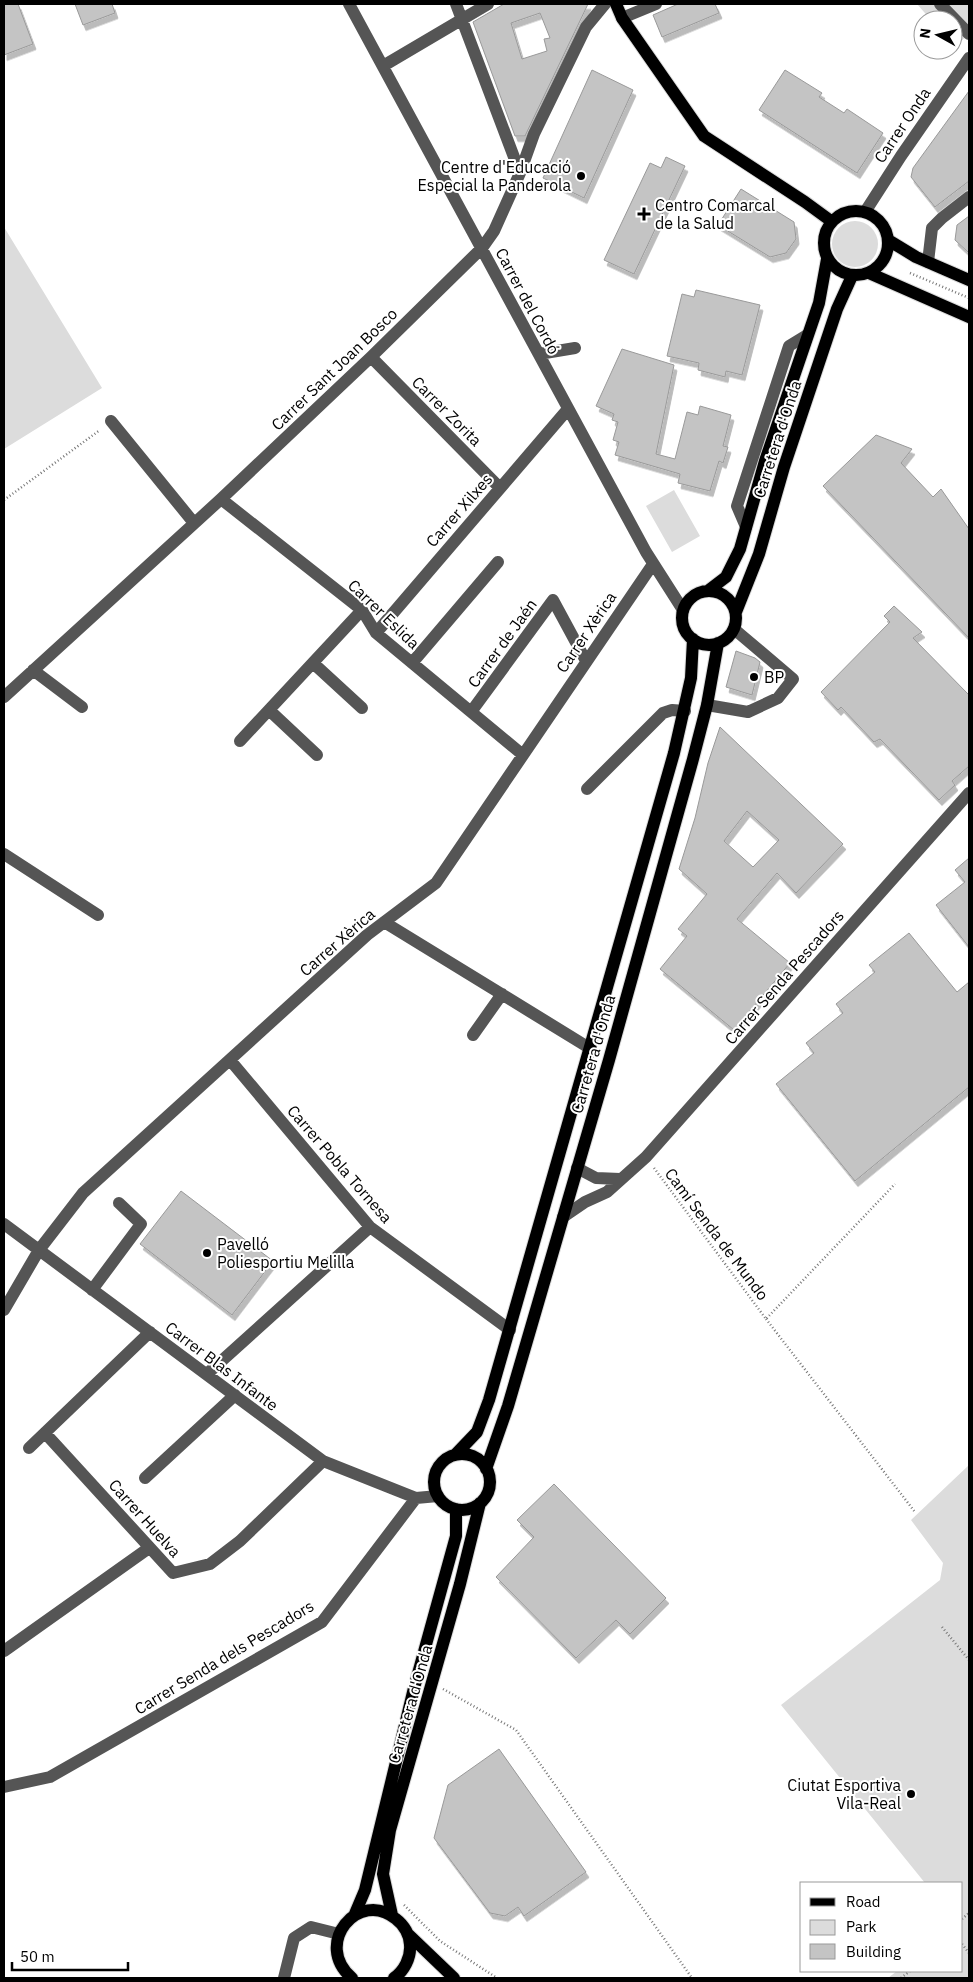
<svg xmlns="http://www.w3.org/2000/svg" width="973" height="1982" font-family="'IBM Plex Sans',sans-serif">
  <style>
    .green { fill: #dcdcdc }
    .building { fill: #c4c4c4; stroke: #999; fill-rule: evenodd; filter: url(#shadow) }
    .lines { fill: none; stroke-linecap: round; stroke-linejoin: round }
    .major-casing { stroke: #dbdbdb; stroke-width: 14 }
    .path { stroke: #777; stroke-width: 2.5; stroke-dasharray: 1 2.5; stroke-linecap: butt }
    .minor { stroke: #555; stroke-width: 12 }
    .major { stroke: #000; stroke-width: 12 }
    .poi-dot { fill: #000; stroke: #fff; stroke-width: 2 }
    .labels { text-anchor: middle; stroke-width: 4; stroke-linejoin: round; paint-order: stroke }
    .street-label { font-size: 16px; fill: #000; stroke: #fff }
    .poi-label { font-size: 16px; fill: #000; stroke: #fff; text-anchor: start }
  </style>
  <defs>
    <filter id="shadow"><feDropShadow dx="3" dy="5.5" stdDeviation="0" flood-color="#0004"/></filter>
  </defs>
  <rect width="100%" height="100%" fill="#fff"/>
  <!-- green -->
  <path class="green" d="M917 4H969V33L955 48 953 45V20H931Z
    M832 244a23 23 0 1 1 46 0a23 23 0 1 1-46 0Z
    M4 227 102 388 4 449Z
    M674 490 700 536 672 552 646 506Z
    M969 1465V1978H888L897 1971H962V1883H925L781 1705 940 1580 943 1563 911 1520Z"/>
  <!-- building -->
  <path class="building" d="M4 4H18L33 44 4 55Z
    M75 4H112L115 13 83 25Z
    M504 4H588L525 136H515L473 22ZM540 13 550 38 544 39 547 51 522 59 511 23Z
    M678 4H715L719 13 662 37 653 15Z
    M592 70 633 90 584 198 543 178Z
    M785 70 822 93 819 97 844 113 847 109 883 133 857 173 759 110Z
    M969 91V181L935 207 911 177 913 168Z
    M666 157 685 166 634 274 604 260 650 163 661 168Z
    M741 189 794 222 796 239 786 253 770 257 718 225Z
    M969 216V253L955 240 957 225Z
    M696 290 760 305 742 375 726 371 725 377 698 370 699 363 667 356 682 294 694 297Z
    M622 349 674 365 656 454 675 459 687 412 698 415 700 406 731 415 723 446 728 447 723 463 719 461 710 491 678 483 680 474 615 455 619 442 613 440 618 422 612 420 614 414 596 406Z
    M876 435 912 449 901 463 933 497 941 489 969 529V638L823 486Z
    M894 606 922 632 913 638 969 695V766L952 781 955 785 939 800 880 739 874 742 841 707 838 710 821 692 890 622 884 616Z
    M736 651 755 658 760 662 752 695 726 687Z
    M720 727 843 844 796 893 777 873 737 919 790 963 734 1030 660 969 687 936 678 929 707 894 679 869 695 818 708 763ZM747 811 779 840 753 867 724 841Z
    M969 858V947L936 905 965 882 955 870Z
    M909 933 957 992 969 982V1087L855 1181 776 1084 814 1053 806 1043 843 1013 836 1004 875 972 869 965Z
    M181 1191 273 1261 232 1315 140 1244Z
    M554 1484 666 1598 630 1634 616 1620 576 1658 496 1577 534 1537 517 1520Z
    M499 1749 586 1872 524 1916 518 1907 505 1916 490 1913 434 1838 448 1785Z"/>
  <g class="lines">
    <!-- major casing -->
    <g class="major-casing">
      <path id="major" d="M616 4 622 18 704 136 805 202 831 221
        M824 243a32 32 0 1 1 64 0a32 32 0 1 1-64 0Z
        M888 240 916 257 969 280
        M869 273 969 317
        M709 590 726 577 740 549 765 461 819 303 827 259
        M682 618a27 27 0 1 1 54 0a27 27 0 1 1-54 0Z
        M736 612 759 554 784 467 837 309 852 276
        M434 1482a28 28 0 1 1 56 0a28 28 0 1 1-56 0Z
        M455 1455 477 1432 489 1400 674 753 691 678 693 639
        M486 1469 508 1406 609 1060 693 759 707 705 718 643
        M392 1915 383 1874 390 1830 460 1584 480 1503
        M354 1916 365 1890 414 1688 456 1536V1509
        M408 1934 454 1978
        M352 1978C312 1944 359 1888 396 1919 404 1925 410 1935 410 1945 411 1958 404 1971 394 1978"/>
    </g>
    <!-- path -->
    <path class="path" d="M910 273 969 298
      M4 500 100 430
      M654 1168 766 1319 895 1184
      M766 1319 915 1512
      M942 1627 969 1660
      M443 1689 516 1730 692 1978
      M404 1905 440 1941 497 1978
      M962 1919 969 1913
      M962 1944 969 1953
      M901 1978 910 1971"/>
    <!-- minor -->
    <path class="minor" d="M349 4 646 552 683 610
      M456 4 520 173
      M940 4 969 34
      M622 18 656 4
      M383 66 488 4
      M865 212 901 156 969 58
      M928 262 932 228 942 218 969 197
      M539 354 575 348
      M371 357 500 488
      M111 421 194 523
      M221 499 362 610 376 633 523 755
      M746 527 737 506 789 346 807 335
      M376 633 568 409
      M313 663 362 708
      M412 663 498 562
      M33 670 82 707
      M4 697 221 499 371 357 482 248 494 231 520 173 534 134 586 27 605 4
      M707 705 748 712 778 698 793 679 734 629
      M269 710 317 755
      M471 712 553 600 586 661
      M240 741 362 610
      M587 789 663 713 672 710 685 711
      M4 854 98 915
      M384 922 591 1049
      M473 1035 502 994
      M230 1060 370 1227 510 1330
      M577 1168 596 1178 620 1179
      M563 1217 585 1202 607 1192 646 1157 969 793
      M4 1224 323 1461 416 1498 438 1496
      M92 1290 141 1224 119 1203
      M4 1310 39 1250 83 1193 367 935 436 883 653 564
      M207 1374 370 1227
      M45 1433 173 1573 210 1564 240 1541 323 1461
      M29 1448 150 1332
      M145 1478 235 1395
      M4 1651 149 1548
      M4 1787 50 1777 322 1622 416 1498
      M284 1978 294 1938 311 1927 339 1934"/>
    <!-- major -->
    <use href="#major" class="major"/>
  </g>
  <!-- markers -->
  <g class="poi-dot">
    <circle cx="581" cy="176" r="5"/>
    <path d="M641.5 206.5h5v5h5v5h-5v5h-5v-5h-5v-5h5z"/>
    <circle cx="754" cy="677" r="5"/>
    <circle cx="207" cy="1253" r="5"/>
    <circle cx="911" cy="1794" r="5"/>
  </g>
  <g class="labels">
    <!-- street labels -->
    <g class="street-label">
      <text transform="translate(902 125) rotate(-56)" y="6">Carrer Onda</text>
      <text transform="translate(528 301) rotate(62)" y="6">Carrer del Cordó</text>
      <text transform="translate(334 369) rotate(-44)" y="6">Carrer Sant Joan Bosco</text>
      <text transform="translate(447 411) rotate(45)" y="6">Carrer Zorita</text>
      <text transform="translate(777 439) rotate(-72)" y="6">Carretera d'Onda</text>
      <text transform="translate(459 510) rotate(-49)" y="6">Carrer Xilxes</text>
      <text transform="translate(384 614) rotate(44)" y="6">Carrer Eslida</text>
      <text transform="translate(586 632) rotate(-56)" y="6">Carrer Xèrica</text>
      <text transform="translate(502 643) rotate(-54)" y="6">Carrer de Jaén</text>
      <text transform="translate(337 942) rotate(-41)" y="6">Carrer Xèrica</text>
      <text transform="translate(784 977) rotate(-49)" y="6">Carrer Senda Pescadors</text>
      <text transform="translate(593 1054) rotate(-74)" y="6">Carretera d'Onda</text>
      <text transform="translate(340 1164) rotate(49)" y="6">Carrer Pobla Tornesa</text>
      <text transform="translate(717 1234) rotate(53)" y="6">Camí Senda de Mundo</text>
      <text transform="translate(222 1366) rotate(37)" y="6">Carrer Blas Infante</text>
      <text transform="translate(145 1518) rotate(48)" y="6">Carrer Huelva</text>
      <text transform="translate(224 1657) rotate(-31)" y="6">Carrer Senda dels Pescadors</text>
      <text transform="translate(410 1704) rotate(-74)" y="6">Carretera d'Onda</text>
    </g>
    <!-- poi labels -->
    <g class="poi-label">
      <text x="571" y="173" text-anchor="end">Centre d'Educació<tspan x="571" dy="18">Especial la Panderola</tspan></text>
      <text x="655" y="211">Centro Comarcal<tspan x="655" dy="18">de la Salud</tspan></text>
      <text x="764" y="683">BP</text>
      <text x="217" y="1250">Pavelló<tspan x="217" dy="18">Poliesportiu Melilla</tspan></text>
      <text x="901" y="1791" text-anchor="end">Ciutat Esportiva<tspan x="901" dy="18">Vila-Real</tspan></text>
    </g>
  </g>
  <!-- border -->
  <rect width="973" height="1982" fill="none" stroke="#000000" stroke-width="10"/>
  <!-- legend -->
  <rect x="800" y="1882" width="162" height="90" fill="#ffffff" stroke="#999999"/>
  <rect x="810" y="1898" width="25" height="8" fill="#000000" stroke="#999999"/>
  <text x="846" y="1907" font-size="15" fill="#000000">Road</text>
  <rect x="810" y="1920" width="25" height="15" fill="#dcdcdc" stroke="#999999"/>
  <text x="846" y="1932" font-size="15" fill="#000000">Park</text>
  <rect x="810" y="1944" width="25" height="15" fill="#c4c4c4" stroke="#999999"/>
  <text x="846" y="1957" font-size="15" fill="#000000">Building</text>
  <!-- north arrow -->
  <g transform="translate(938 35) rotate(278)"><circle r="24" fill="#ffffff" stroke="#999999"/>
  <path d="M0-4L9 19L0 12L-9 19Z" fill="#000000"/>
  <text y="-8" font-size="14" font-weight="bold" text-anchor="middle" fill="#000000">N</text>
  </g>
  <!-- scale -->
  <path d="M12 1962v8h116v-8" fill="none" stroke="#000000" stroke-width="2.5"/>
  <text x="20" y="1962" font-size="15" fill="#000000" stroke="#ffffff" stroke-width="4" paint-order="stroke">50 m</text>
</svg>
